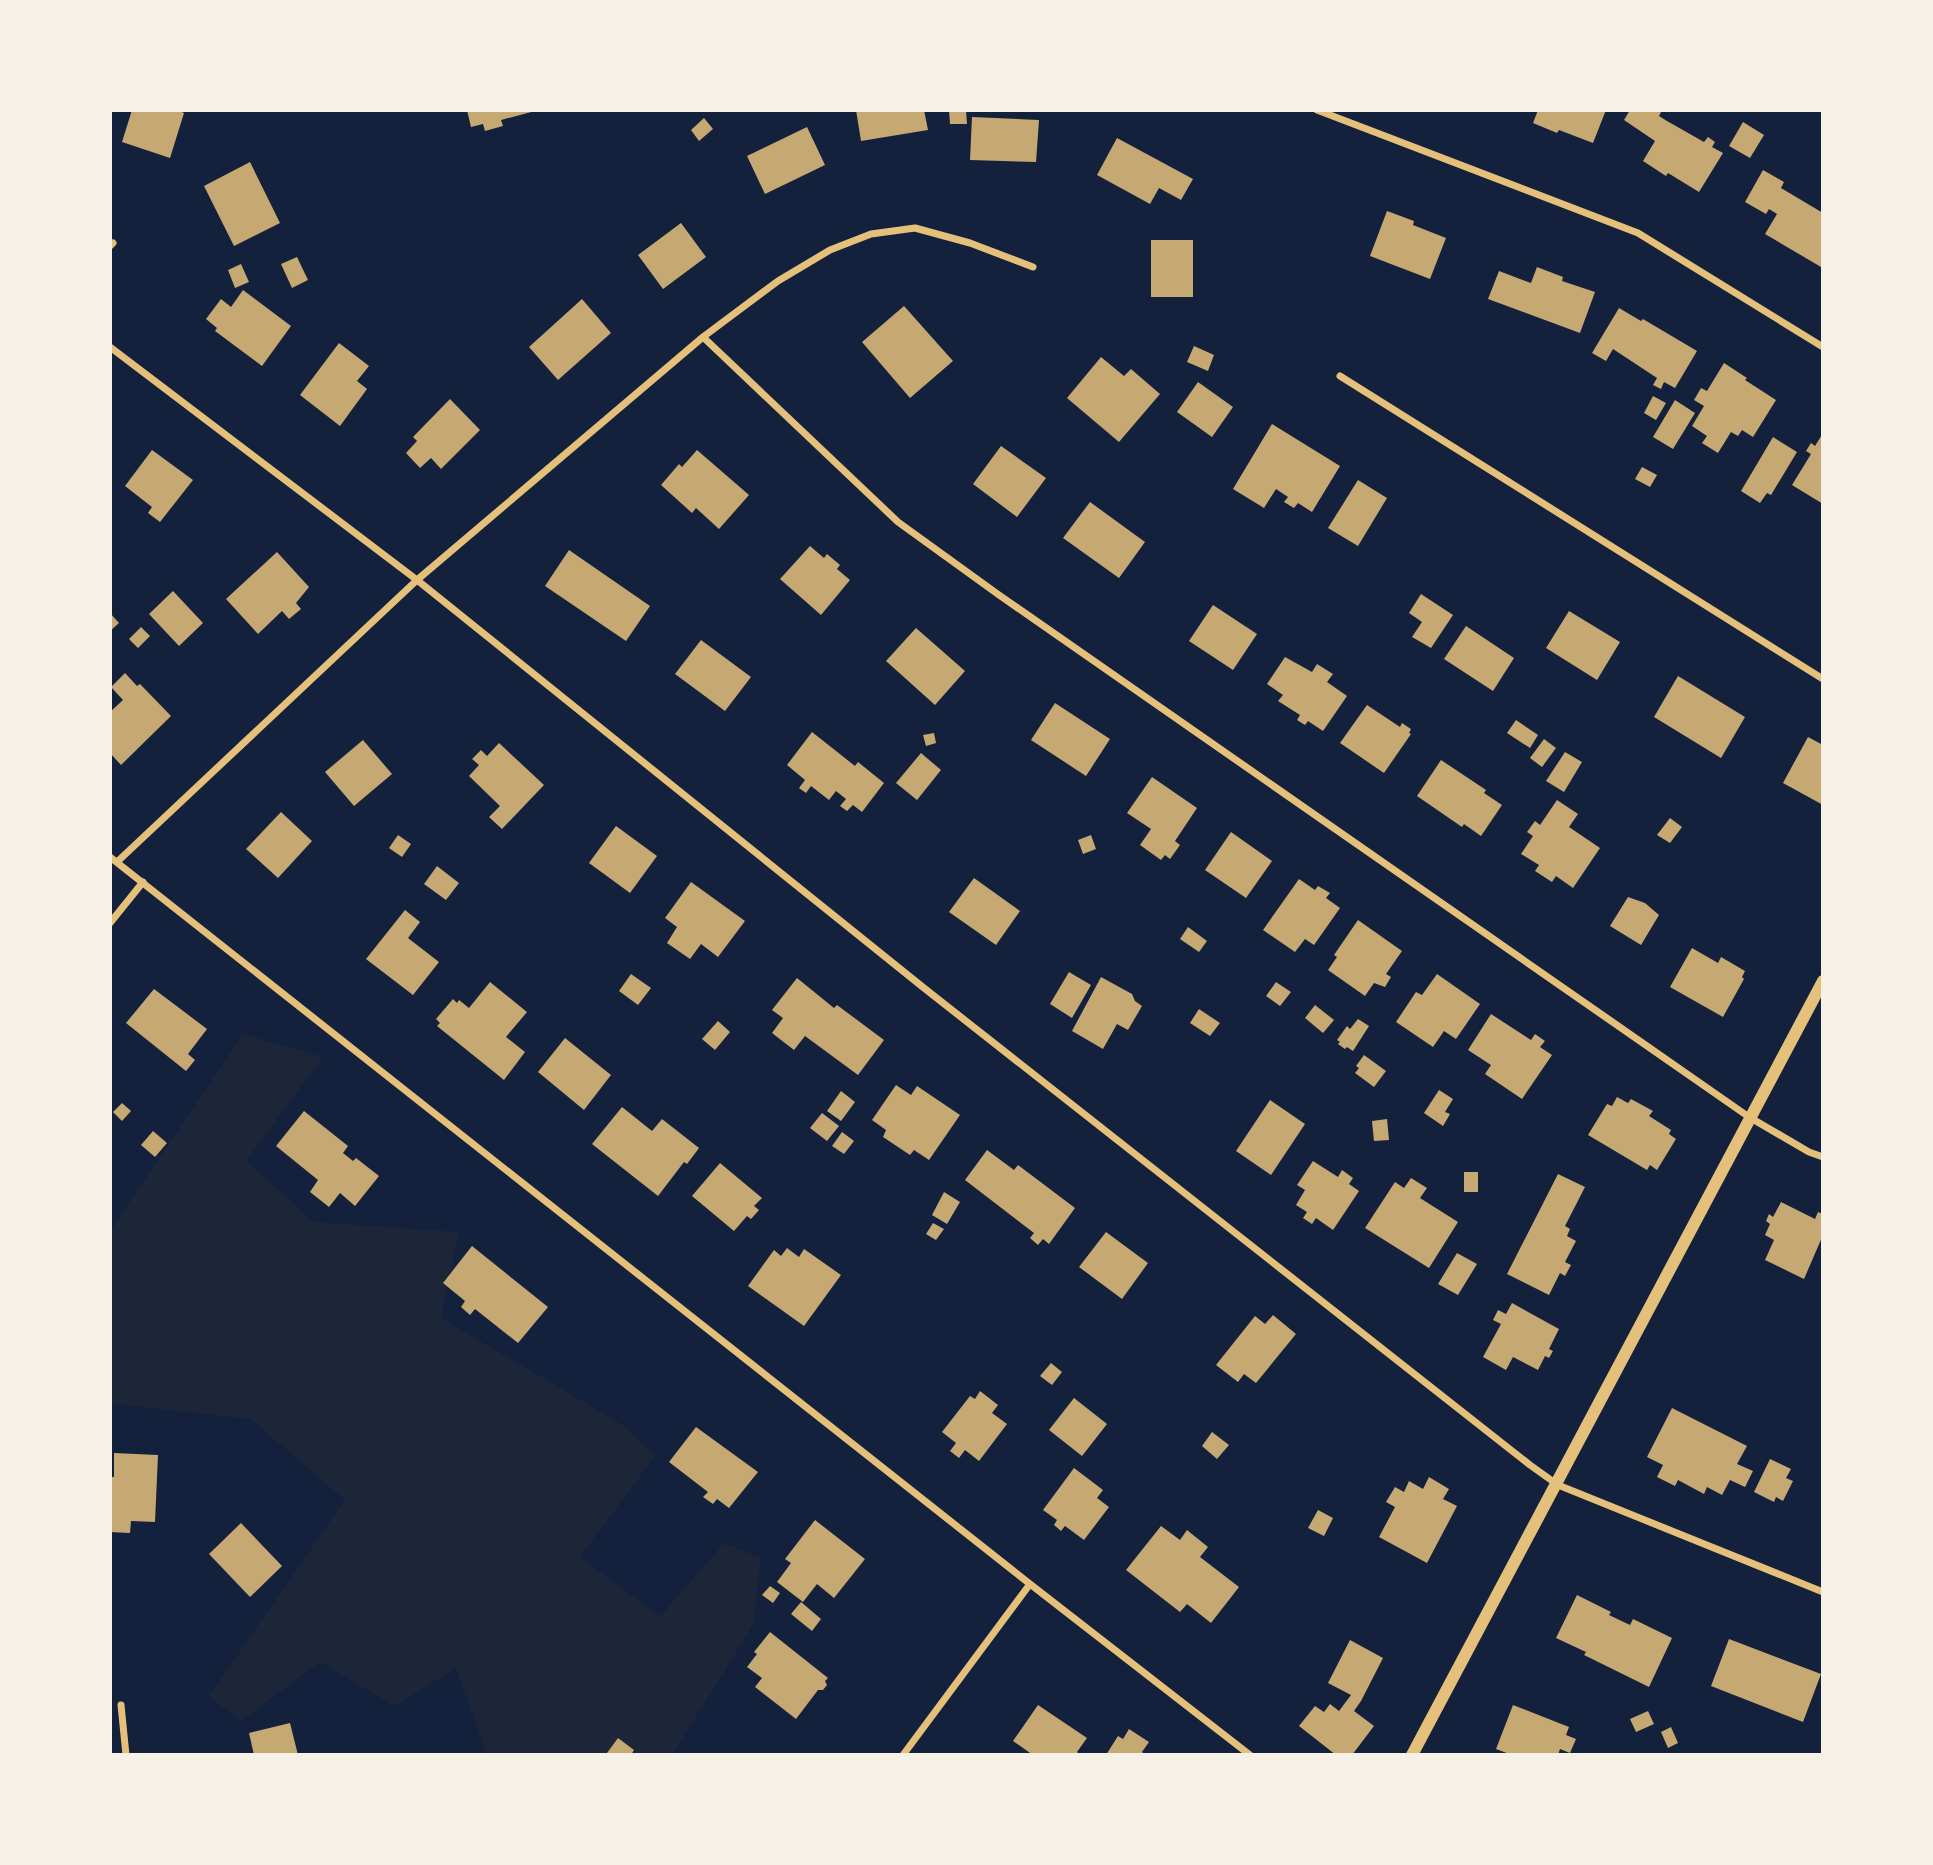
<svg xmlns="http://www.w3.org/2000/svg" width="1933" height="1865" font-family="'Alegreya Sans',sans-serif">
  <style>
    .green { fill: #1d2539 }
    .building { fill: #c6a872 }
    .lines { fill: none; stroke-linecap: round; stroke-linejoin: round }
    .minor { stroke: #e5c07b; stroke-width: 7 }
    .tertiary { stroke: #e5c07b; stroke-width: 12 }
  </style>
  <rect width="100%" height="100%" fill="#14213d"/>
  <!-- green -->
  <path class="green" d="M243 1034 323 1057 246 1161 314 1222 459 1232 441 1318 623 1425 655 1456 580 1557 660 1617 724 1543 761 1558 753 1625 672 1755H487L456 1668 395 1706 320 1662 241 1721 209 1696 345 1500 251 1419 114 1404 110 1411V1231Z"/>
  <!-- building -->
  <path class="building" d="M132 110H177L184 113 170 158 122 142Z
    M467 110H535V111L501 120 503 126 485 131 483 124 471 127Z
    M856 110H924L928 130 861 141Z
    M949 110H966L967 124H950Z
    M1538 110H1606L1593 143 1559 130 1557 133 1533 123Z
    M1630 110H1662L1659 116 1667 121 1704 142 1708 137 1715 142 1712 147 1723 153 1699 192 1668 173 1666 176 1643 161 1655 141 1624 120Z
    M972 117 1039 120 1036 162 970 160Z
    M704 118 713 129 699 141 691 130Z
    M1743 122 1764 135 1750 158 1729 146Z
    M807 127 825 165 765 194 747 156Z
    M1117 138 1193 179 1181 200 1159 188 1150 204 1097 175Z
    M250 162 280 223 234 246 204 186Z
    M1763 170 1784 182 1781 188 1823 213 1821 267 1765 234 1777 214 1769 209 1766 214 1745 202Z
    M1387 211 1414 221 1413 225 1446 238 1430 279 1370 256Z
    M681 223 706 257 663 289 638 255Z
    M1151 240H1193V297H1151Z
    M297 257 308 280 292 288 281 264Z
    M241 264 249 282 235 288 228 270Z
    M1537 267 1563 277 1562 281 1595 292 1580 333 1488 299 1499 271 1531 283Z
    M243 290 291 326 262 366 215 331 217 328 206 319 221 299 231 307Z
    M582 299 611 333 558 380 529 347Z
    M904 306 953 361 910 398 862 342Z
    M1619 308 1641 321 1643 319 1697 351 1675 388 1664 382 1661 389 1653 385 1657 378 1613 349 1606 361 1592 353Z
    M339 343 369 366 357 381 367 389 340 426 300 395Z
    M1194 346 1214 355 1208 371 1187 362Z
    M1101 357 1124 376 1131 369 1160 394 1119 442 1067 398Z
    M1724 363 1747 378 1745 380 1776 400 1753 437 1742 430 1738 436 1731 432 1718 453 1702 443 1707 436 1692 426 1704 406 1694 400 1701 388 1707 391Z
    M1198 382 1233 407 1212 437 1177 412Z
    M1653 396 1666 403 1656 420 1644 413Z
    M450 399 480 430 441 469 431 458 420 468 406 453 417 441 413 437Z
    M1675 400 1695 413 1673 449 1653 437Z
    M1272 424 1340 466 1312 512 1298 503 1294 508 1284 502 1288 497 1276 489 1264 508 1233 489Z
    M1823 433V504L1792 485 1811 454 1806 451 1811 443 1815 446Z
    M1773 437 1797 452 1771 495 1767 493 1760 503 1741 491Z
    M1001 446 1046 478 1017 517 973 484Z
    M152 450 193 480 160 522 148 513 152 507 125 486Z
    M697 450 749 495 719 529 696 508 692 513 661 485 679 464 682 467Z
    M1642 467 1657 475 1650 487 1635 479Z
    M1358 480 1387 498 1358 546 1328 528Z
    M1090 502 1145 542 1119 578 1063 538Z
    M810 546 824 558 827 554 840 565 837 569 850 580 821 615 780 579Z
    M569 550 650 606 626 641 545 586Z
    M277 552 309 587 296 603 301 609 289 619 282 611 258 634 226 599Z
    M173 591 203 623 179 646 149 614Z
    M1421 594 1453 615 1431 648 1412 637 1422 622 1409 613Z
    M1213 605 1257 634 1233 670 1189 641Z
    M1569 611 1620 642 1597 680 1546 648Z
    M110 613 119 623 110 631Z
    M1466 626 1514 658 1493 691 1444 659Z
    M141 627 150 636 138 648 129 639Z
    M916 628 965 671 935 705 886 661Z
    M701 640 751 677 725 711 675 674Z
    M1285 657 1312 672 1317 664 1333 674 1327 682 1347 696 1323 731 1308 721 1305 725 1297 720 1300 715 1278 701 1283 695 1267 684Z
    M125 673 137 686 140 684 171 716 121 765 110 753V712L123 700 111 687Z
    M1678 676 1745 717 1721 758 1654 717Z
    M1055 703 1110 739 1086 776 1031 740Z
    M1367 705 1400 727 1402 723 1411 729 1409 733 1411 734 1384 773 1340 743Z
    M1516 720 1538 735 1530 748 1507 733Z
    M812 732 855 766 858 762 884 783 862 812 853 805 847 811 840 806 846 799 836 791 829 800 811 786 806 793 799 788 805 780 787 765Z
    M934 733 936 743 926 746 923 735Z
    M1808 737 1823 745V805L1783 783Z
    M1544 739 1556 748 1542 767 1530 758Z
    M363 740 392 774 354 806 325 772Z
    M499 743 544 785 502 829 489 817 500 806 469 776 479 765 472 759 481 750 487 756Z
    M1565 752 1582 762 1564 792 1546 781Z
    M921 753 941 770 917 800 896 783Z
    M1441 760 1486 790 1484 793 1502 805 1481 836 1464 824 1462 827 1417 796Z
    M1152 777 1197 808 1175 841 1180 845 1170 859 1165 855 1161 860 1140 845 1151 829 1127 813Z
    M1557 800 1578 814 1569 827 1600 848 1573 888 1556 876 1552 882 1535 871 1539 865 1521 854 1533 836 1527 832 1535 821 1540 825Z
    M281 812 312 841 278 878 246 849Z
    M1670 818 1682 827 1670 843 1657 835Z
    M616 826 657 856 630 893 589 863Z
    M1231 832 1272 861 1246 898 1205 870Z
    M398 835 411 844 402 857 389 848Z
    M1091 835 1096 849 1083 854 1078 840Z
    M437 866 459 883 446 900 424 884Z
    M974 878 1020 911 996 945 949 912Z
    M1299 879 1315 890 1318 886 1330 893 1326 898 1340 908 1314 945 1305 939 1295 952 1263 930Z
    M691 882 745 921 718 957 701 944 690 959 667 943 677 927 665 918Z
    M1628 897 1645 903 1659 915 1641 945 1610 926Z
    M405 910 420 922 408 938 439 962 413 995 366 959Z
    M1358 920 1402 951 1386 974 1391 977 1385 987 1374 983 1365 996 1328 970 1337 957 1334 955Z
    M1188 927 1207 941 1199 952 1180 939Z
    M1692 948 1718 963 1721 957 1745 971 1742 977 1744 979 1723 1017 1670 987Z
    M1069 972 1091 985 1072 1018 1050 1004Z
    M631 974 651 988 638 1005 619 991Z
    M1437 974 1480 1004 1456 1039 1444 1031 1433 1047 1396 1022 1416 992 1422 995Z
    M1101 977 1132 994 1135 1001 1142 1006 1128 1030 1117 1024 1103 1049 1072 1031Z
    M797 978 834 1008 837 1005 884 1040 858 1075 805 1036 794 1050 772 1033 783 1018 772 1010Z
    M490 982 527 1012 506 1037 525 1052 504 1080 437 1026 440 1023 436 1019 453 999 457 1003 459 1000 469 1008Z
    M1276 982 1291 992 1280 1006 1266 996Z
    M154 989 207 1029 188 1054 195 1060 186 1071 126 1023Z
    M1315 1005 1334 1020 1323 1033 1305 1018Z
    M1199 1009 1220 1023 1210 1036 1190 1023Z
    M1491 1014 1531 1040 1535 1034 1545 1041 1540 1047 1552 1055 1522 1099 1485 1074 1491 1065 1468 1050Z
    M1358 1019 1369 1026 1353 1051 1347 1047 1345 1049 1338 1044 1340 1042 1337 1040 1347 1026 1350 1029Z
    M718 1021 730 1032 715 1050 702 1039Z
    M565 1038 611 1075 584 1110 538 1072Z
    M1364 1055 1386 1071 1374 1087 1355 1073 1359 1068 1356 1066Z
    M896 1085 911 1095 917 1086 960 1115 929 1160 914 1150 910 1155 883 1137 886 1130 872 1120Z
    M1439 1090 1453 1099 1445 1112 1450 1114 1443 1126 1424 1113Z
    M841 1091 855 1102 841 1121 827 1111Z
    M1617 1097 1628 1103 1631 1099 1653 1111 1649 1116 1671 1130 1669 1134 1676 1139 1657 1170 1650 1165 1647 1170 1588 1135 1607 1104 1612 1106Z
    M1270 1100 1305 1124 1271 1175 1236 1151Z
    M122 1103 131 1111 122 1121 113 1112Z
    M622 1107 652 1131 662 1119 699 1148 687 1164 684 1162 658 1196 592 1144Z
    M304 1111 348 1146 343 1153 353 1161 356 1158 379 1176 355 1206 340 1193 329 1207 310 1192 318 1180 276 1146Z
    M822 1113 839 1126 827 1141 810 1128Z
    M1387 1119 1389 1140 1374 1141 1372 1121Z
    M153 1131 167 1143 155 1157 141 1145Z
    M842 1132 854 1141 844 1154 832 1146Z
    M987 1150 1014 1170 1018 1165 1075 1208 1049 1244 1043 1239 1038 1245 1030 1238 1034 1233 965 1180Z
    M1313 1161 1338 1177 1342 1170 1353 1178 1349 1184 1359 1191 1333 1230 1316 1218 1312 1224 1303 1218 1307 1212 1296 1205 1305 1190 1297 1185Z
    M720 1163 762 1198 754 1206 759 1210 751 1219 747 1216 734 1231 692 1196Z
    M1464 1172H1478V1192H1464Z
    M1558 1174 1585 1187 1565 1226 1570 1229 1567 1236 1576 1241 1565 1262 1571 1265 1565 1276 1560 1273 1549 1295 1507 1274Z
    M1411 1178 1427 1188 1420 1198 1458 1222 1429 1268 1365 1228 1395 1182 1404 1188Z
    M944 1192 960 1202 947 1224 932 1215Z
    M1781 1202 1815 1219 1818 1212 1823 1214V1235L1804 1279 1765 1260 1774 1240 1765 1235 1770 1224 1766 1221 1769 1214 1773 1217Z
    M933 1223 944 1229 936 1240 926 1234Z
    M1106 1232 1148 1263 1122 1299 1079 1267Z
    M472 1246 548 1307 518 1343 475 1309 470 1315 461 1307 465 1301 443 1283Z
    M787 1248 799 1257 804 1249 841 1275 804 1326 748 1286 774 1250 781 1256Z
    M1457 1253 1477 1264 1458 1295 1438 1284Z
    M1512 1303 1559 1329 1549 1349 1553 1351 1549 1358 1545 1356 1538 1370 1513 1357 1506 1370 1483 1357 1501 1324 1493 1320 1498 1310 1506 1314Z
    M1273 1315 1296 1334 1256 1383 1244 1374 1238 1382 1216 1365 1255 1316 1265 1324Z
    M1051 1363 1062 1372 1052 1385 1040 1376Z
    M980 1391 998 1405 992 1413 1007 1424 979 1461 965 1450 959 1458 950 1451 956 1443 942 1432 970 1396 975 1399Z
    M1074 1398 1107 1424 1082 1456 1049 1430Z
    M1672 1408 1747 1446 1737 1464 1753 1471 1745 1487 1730 1480 1722 1495 1707 1487 1704 1494 1678 1480 1675 1486 1657 1477 1663 1465 1647 1457Z
    M696 1427 758 1472 729 1508 717 1499 713 1504 703 1497 708 1492 669 1462Z
    M1212 1432 1229 1445 1217 1459 1202 1446Z
    M114 1453 158 1455 155 1522 131 1521 130 1533 110 1532V1477H114Z
    M1770 1459 1791 1469 1786 1478 1793 1481 1783 1501 1776 1497 1774 1502 1754 1492Z
    M1074 1468 1103 1490 1097 1498 1109 1507 1084 1540 1065 1526 1061 1531 1054 1525 1057 1520 1043 1510Z
    M1429 1477 1449 1489 1443 1499 1457 1506 1427 1563 1379 1537 1395 1507 1386 1502 1395 1487 1404 1492 1409 1481 1423 1489Z
    M1318 1510 1333 1518 1324 1536 1308 1528Z
    M815 1520 865 1559 834 1598 817 1584 803 1602 777 1582 791 1563 785 1559Z
    M241 1523 282 1566 250 1597 209 1554Z
    M1161 1526 1180 1540 1187 1530 1208 1547 1200 1557 1239 1587 1211 1623 1187 1604 1180 1612 1126 1570Z
    M770 1586 780 1593 773 1603 762 1595Z
    M1577 1595 1611 1612 1609 1615 1630 1625 1633 1619 1672 1638 1649 1687 1584 1655 1586 1652 1556 1638Z
    M801 1602 821 1619 812 1631 791 1614Z
    M770 1632 828 1678 825 1681 827 1685 823 1690H818L796 1719 755 1687 762 1678 747 1667 757 1654 754 1652Z
    M1729 1639 1821 1674 1803 1722 1711 1686Z
    M1350 1640 1383 1658 1361 1701 1354 1711 1374 1726 1352 1755H1336L1299 1726 1315 1706 1324 1712 1330 1704 1339 1711 1351 1695 1328 1683Z
    M1038 1705 1087 1738 1077 1752 1080 1755H1033L1013 1741Z
    M1513 1705 1569 1727 1566 1735 1576 1739 1570 1753 1560 1749 1558 1755H1512L1496 1749Z
    M1648 1711 1654 1724 1636 1732 1630 1719Z
    M290 1723 298 1755H254L249 1733Z
    M1671 1727 1678 1743 1668 1748 1661 1732Z
    M1129 1729 1149 1742 1142 1752 1145 1755H1106L1118 1736 1123 1739Z
    M618 1738 634 1750 631 1755 607 1753Z"/>
  <g class="lines">
    <!-- minor -->
    <path class="minor" d="M1317 110 1638 233 1823 347
      M110 246 113 243
      M703 337 898 522 999 595 1749 1117 1809 1152 1823 1157
      M110 347 417 580 924 988 1530 1465 1558 1485 1823 1592
      M1340 376 1823 679
      M110 857 1030 1584 1250 1755
      M117 862 417 580 703 337 778 281 830 250 871 234 915 228 970 243 1033 267
      M110 923 143 882
      M121 1705 126 1755
      M903 1755 1030 1584"/>
    <!-- tertiary -->
    <path class="tertiary" d="M1412 1755 1823 981"/>
  </g>
  <!-- border -->
  <rect width="1933" height="1865" fill="none" stroke="#f6f1e7" stroke-width="224"/>
</svg>
